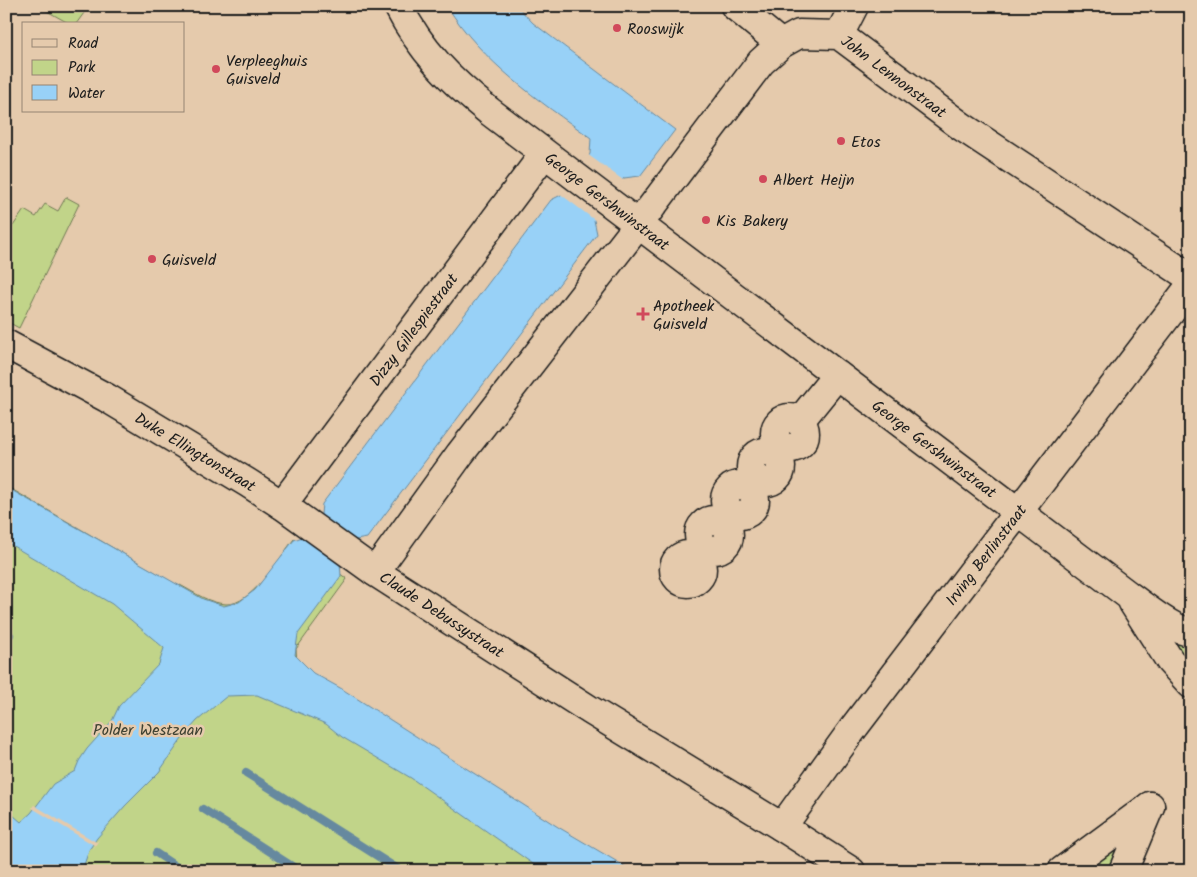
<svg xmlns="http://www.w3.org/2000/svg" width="1197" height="877" font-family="Kalam,sans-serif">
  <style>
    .green { fill: #c1d489; stroke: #6e7852 }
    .water { fill: #98d1f7; stroke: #66899f }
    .pier { fill: #e5caac }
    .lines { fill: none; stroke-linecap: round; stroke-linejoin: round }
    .stream { stroke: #66899f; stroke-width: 8 }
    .minor-casing { stroke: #1c1c1c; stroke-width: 31 }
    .minor { stroke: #e5caac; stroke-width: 28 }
    .poi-dot { fill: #d1495b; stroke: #e5caac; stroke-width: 2 }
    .labels { text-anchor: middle; stroke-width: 5; stroke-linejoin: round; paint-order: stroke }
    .poi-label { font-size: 16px; fill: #1c1c1c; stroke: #e5caac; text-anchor: start }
    .street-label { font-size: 16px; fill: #1c1c1c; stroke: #e5caac }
    .park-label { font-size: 16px; fill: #3d4132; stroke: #e5caac }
  </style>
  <rect width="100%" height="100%" fill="#e5caac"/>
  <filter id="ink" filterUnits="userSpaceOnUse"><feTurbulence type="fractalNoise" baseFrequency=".02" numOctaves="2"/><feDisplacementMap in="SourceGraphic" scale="10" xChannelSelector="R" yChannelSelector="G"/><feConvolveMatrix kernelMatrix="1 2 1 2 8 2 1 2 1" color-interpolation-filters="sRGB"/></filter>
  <g filter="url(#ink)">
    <!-- green -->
    <path class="green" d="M38 6H89L76 24H70Z
      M66 197 79 204 19 328 6 321V222L13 226 24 210 36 217 45 204 58 211Z
      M6 486 179 586 180 585C195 593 209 603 226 604 251 606 280 557 294 539L347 579 296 649 297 664 621 871H6Z
      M1165 632 1191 643V672Z
      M1120 845 1118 871H1075Z"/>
    <!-- water -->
    <path class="water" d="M447 6H517L533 23 675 130 640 176 624 178 594 220 597 234 367 538 356 540 340 562 341 576 298 634 295 655 313 673 342 689 558 827 633 871H543L411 778 342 737 326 724 257 695 227 696 197 721 184 736 159 772 125 806 97 838 89 850 82 871H6V809L21 822 31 813 53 784 75 771 79 761 87 749 112 721 119 706 159 664 164 648 112 604 6 542V487L203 599 224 606 239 602 255 590 294 540 305 536 321 514 322 504 551 200 561 195 590 154 591 138C539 101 482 62 447 6Z"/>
    <!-- pier -->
    <path class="pier" d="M587 154 623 180 641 177V179L625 180 622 183 596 221 559 193Z
      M35 803 34 805 96 842 99 840 93 849 94 845 32 808 30 811Z"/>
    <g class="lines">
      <!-- stream -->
      <path class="stream" d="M6 633 10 635
        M246 773 401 871
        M203 809 300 871
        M156 853 183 871"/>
      <!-- minor casing -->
      <g class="minor-casing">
        <g id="minor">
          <path id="s1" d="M398 6C421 51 450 80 489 111L1128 595C1144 606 1173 631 1191 632"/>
          <path d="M735 6 781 44"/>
          <path d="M839 35 854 6"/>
          <path id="s2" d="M6 344 107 398 248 483 282 505 375 572"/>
          <circle cx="790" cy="433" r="15"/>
          <path d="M799 422 837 375"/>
          <circle cx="766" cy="467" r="15"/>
          <circle cx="740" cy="500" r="15"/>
          <path id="s3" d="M282 505 544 154"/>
          <circle cx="714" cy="535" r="15"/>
          <circle cx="688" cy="569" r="14"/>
          <path d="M1133 603 1170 661 1191 684"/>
          <path id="s4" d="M782 827 855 726 1191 285"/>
          <path id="s5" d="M851 871 782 827 590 710 375 572 460 454 638 225 761 62 781 44 799 34 839 35 961 126 1191 278"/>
          <path d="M1062 871 1150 806"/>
          <path d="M1123 871 1150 806"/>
        </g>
      </g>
      <!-- minor -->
      <use href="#minor" class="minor"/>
    </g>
  </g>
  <!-- markers -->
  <g class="poi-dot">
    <circle cx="617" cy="28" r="5"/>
    <circle cx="216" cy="69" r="5"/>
    <circle cx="841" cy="141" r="5"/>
    <circle cx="763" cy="179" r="5"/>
    <circle cx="706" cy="220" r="5"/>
    <circle cx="152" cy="259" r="5"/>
    <path d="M640.5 306.5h5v5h5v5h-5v5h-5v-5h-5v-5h5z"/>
  </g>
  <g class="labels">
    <!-- poi labels -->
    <g class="poi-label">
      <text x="627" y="34">Rooswijk</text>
      <text x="226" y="66">Verpleeghuis<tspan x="226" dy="18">Guisveld</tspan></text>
      <text x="851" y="147">Etos</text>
      <text x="773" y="185">Albert Heijn</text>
      <text x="716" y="226">Kis Bakery</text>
      <text x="162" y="265">Guisveld</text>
      <text x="653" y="311">Apotheek<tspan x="653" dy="18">Guisveld</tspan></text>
    </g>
    <!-- street labels -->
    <g class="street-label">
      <text dy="6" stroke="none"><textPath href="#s5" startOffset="1358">John Lennonstraat</textPath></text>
      <text dy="6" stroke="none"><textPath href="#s1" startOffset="289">George Gershwinstraat</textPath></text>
      <text dy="6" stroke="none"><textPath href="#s3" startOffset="219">Dizzy Gillespiestraat</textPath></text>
      <text dy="6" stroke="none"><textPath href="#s1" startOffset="699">George Gershwinstraat</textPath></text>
      <text dy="6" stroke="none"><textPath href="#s2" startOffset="218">Duke Ellingtonstraat</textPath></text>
      <text dy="6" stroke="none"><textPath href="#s4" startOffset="340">Irving Berlinstraat</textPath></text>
      <text transform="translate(442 614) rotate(33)" y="6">Claude Debussystraat</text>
    </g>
    <!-- park labels -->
    <g class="park-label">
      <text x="148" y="735">Polder Westzaan</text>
    </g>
  </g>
  <!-- margin -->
  <rect width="1197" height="877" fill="none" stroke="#e5caac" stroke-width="25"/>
  <rect x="12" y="12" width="1172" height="852" fill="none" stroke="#1c1c1c" stroke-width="2" filter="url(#ink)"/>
  <!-- legend -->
  <rect x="22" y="22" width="162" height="90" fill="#e5caac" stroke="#958472"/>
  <rect x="32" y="39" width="25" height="8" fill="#e5caac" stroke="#958472"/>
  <text x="68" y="48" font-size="15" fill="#1c1c1c">Road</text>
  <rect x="32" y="60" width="25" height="15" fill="#c1d489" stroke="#958472"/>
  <text x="68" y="72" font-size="15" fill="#1c1c1c">Park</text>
  <rect x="32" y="85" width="25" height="15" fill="#98d1f7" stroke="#958472"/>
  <text x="68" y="98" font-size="15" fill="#1c1c1c">Water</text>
</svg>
